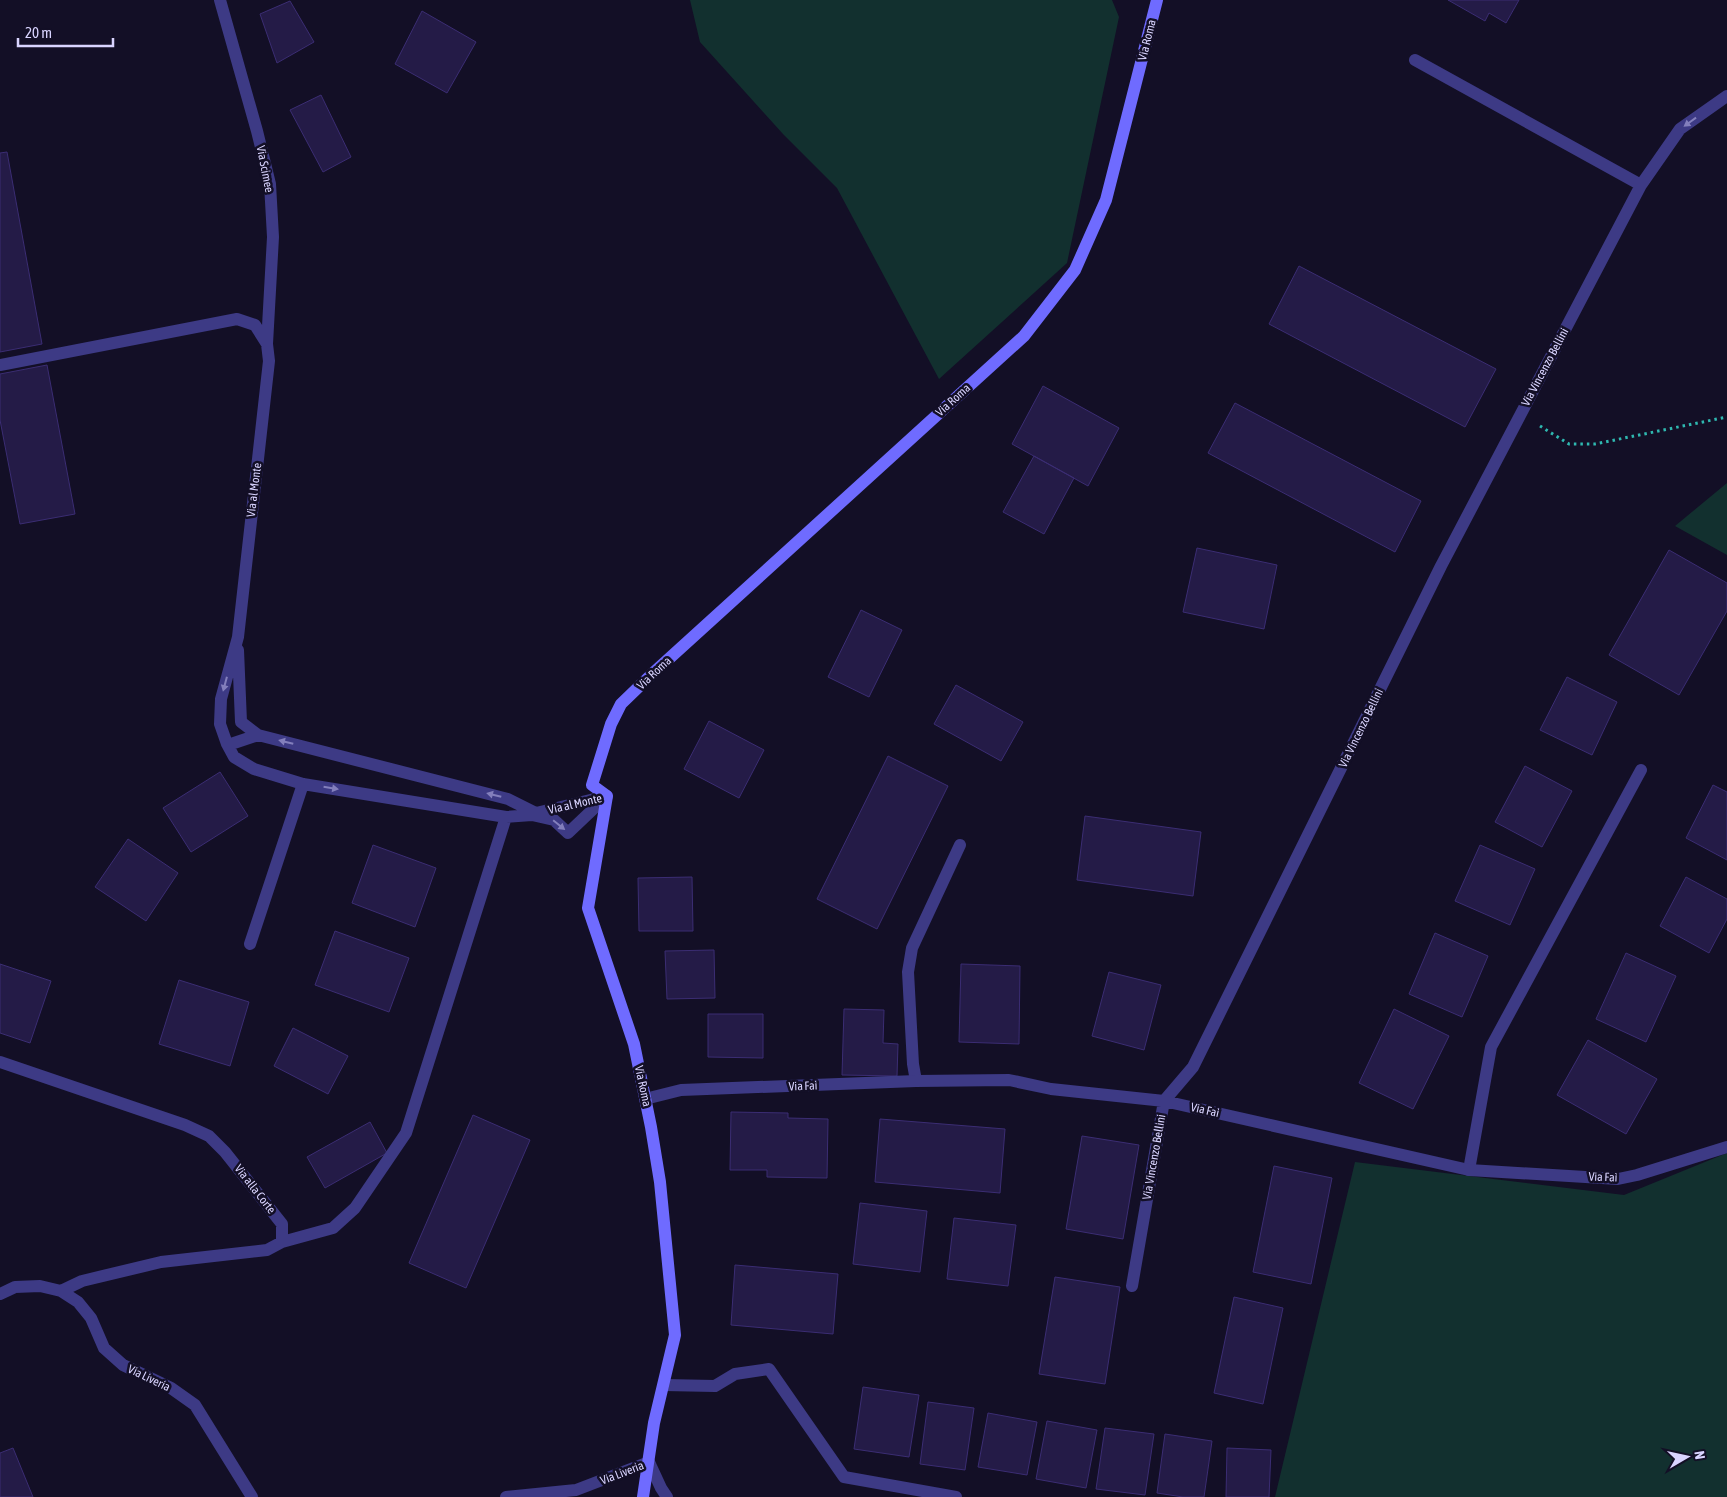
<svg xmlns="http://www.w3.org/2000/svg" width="1727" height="1497" font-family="'Asap Condensed',sans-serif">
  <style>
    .green { fill: #12302f }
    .building { fill: #241b47; stroke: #3b2d73 }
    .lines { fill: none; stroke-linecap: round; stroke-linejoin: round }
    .path { stroke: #2fb8b0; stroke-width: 3; stroke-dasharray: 2.5 4; stroke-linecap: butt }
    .lane { stroke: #3d3a85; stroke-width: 12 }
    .street { stroke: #3d3a85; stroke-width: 12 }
    .secondary { stroke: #6f6bff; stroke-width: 12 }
    .oneway { fill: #837fbc }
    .labels { text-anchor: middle; stroke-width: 5; stroke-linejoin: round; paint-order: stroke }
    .street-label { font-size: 12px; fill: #d9d4ff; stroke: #130f26 }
  </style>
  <rect width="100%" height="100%" fill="#130f26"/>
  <!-- green -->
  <path class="green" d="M690 0H1112L1119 17 1067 263 939 379 837 188 783 134 700 42Z
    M1727 483V555L1675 526Z
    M1727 1153V1497H1275L1355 1162 1624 1195Z"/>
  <!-- building -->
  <path class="building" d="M1448 0H1519L1506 23 1489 13 1485 21Z
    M290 1 314 42 277 63 260 14Z
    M422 11 476 42 447 93 395 64Z
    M321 95 351 157 323 172 290 110Z
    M7 152 42 344 0 352V153Z
    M1299 266 1496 369 1465 427 1269 324Z
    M47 365 75 514 20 524 0 420V374Z
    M1043 386 1119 428 1088 486 1012 444Z
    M1235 403 1421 501 1395 552 1208 453Z
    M1034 456 1074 478 1044 534 1003 512Z
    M1197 548 1277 565 1264 629 1183 612Z
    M1669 550 1727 583V611L1679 695 1609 655Z
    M861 610 902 630 869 697 828 677Z
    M1567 677 1617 702 1592 755 1540 730Z
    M956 685 1023 722 1001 761 934 724Z
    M709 721 764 750 739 798 684 769Z
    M888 756 948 786 877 929 817 899Z
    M1525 766 1572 791 1542 847 1495 822Z
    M220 772 248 816 191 852 163 808Z
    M1713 785 1727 792V860L1686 838Z
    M1085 816 1201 832 1193 896 1077 880Z
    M128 839 178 873 146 921 95 887Z
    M373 845 436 868 415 927 352 903Z
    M1480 845 1535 869 1510 925 1455 901Z
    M692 877 693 931H639L638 878Z
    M1686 877 1727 899V919L1709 953 1660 926Z
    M335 931 409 958 389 1012 315 985Z
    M1435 933 1488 956 1462 1017 1409 994Z
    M714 950 715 998 667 999 665 951Z
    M1626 953 1676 976 1646 1042 1596 1019Z
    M0 964 51 981 30 1043 0 1033Z
    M961 964 1020 966 1019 1044 959 1042Z
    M1109 972 1161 985 1144 1050 1092 1036Z
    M179 980 249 1002 230 1066 159 1044Z
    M844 1009 884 1010 883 1043 898 1044 897 1076 842 1075Z
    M1394 1009 1449 1036 1413 1109 1359 1083Z
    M708 1014H763V1058L708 1057Z
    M293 1028 348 1056 328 1094 274 1066Z
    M1588 1040 1657 1079 1626 1134 1557 1095Z
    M731 1112 788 1113V1118L828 1119 827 1178 767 1177V1170H730Z
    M473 1115 530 1140 466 1288 409 1263Z
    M880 1119 1005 1129 1000 1193 875 1182Z
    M370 1122 387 1153 325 1188 307 1157Z
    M1082 1136 1139 1145 1123 1239 1066 1229Z
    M1274 1166 1332 1178 1311 1284 1253 1272Z
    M860 1203 927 1211 920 1272 853 1264Z
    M954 1218 1016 1225 1008 1286 947 1279Z
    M735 1265 838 1274 833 1334 731 1325Z
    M1055 1277 1120 1287 1105 1384 1039 1374Z
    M1234 1297 1283 1308 1263 1404 1214 1393Z
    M863 1387 919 1395 909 1457 854 1449Z
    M928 1402 974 1408 965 1470 920 1464Z
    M988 1413 1037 1422 1027 1475 978 1467Z
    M1047 1421 1097 1430 1086 1488 1036 1479Z
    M1105 1428 1154 1434 1145 1495 1096 1489Z
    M1165 1434 1212 1441 1204 1497H1183L1157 1493Z
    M13 1448 33 1497H0V1453Z
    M1227 1448 1271 1450 1269 1497H1226Z"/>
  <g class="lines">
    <!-- path -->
    <path class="path" d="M1540 426 1569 444H1595L1727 417"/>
    <!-- lane -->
    <path class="lane" d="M916 1081 913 1064 908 972 912 948 960 845
      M1469 1170 1491 1047 1641 770"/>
    <!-- street -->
    <path class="street" d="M220 0 257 131 270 184 273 237 267 344 269 361 238 637 221 699 220 724 227 744 234 757 254 769 303 784 506 817 532 815 554 820 568 833 607 796
      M1415 60 1641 185
      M0 365 237 319 255 325 267 344
      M238 650 241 722 258 735 508 799 536 813 607 796
      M227 744H231L258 735
      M250 944 303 784
      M0 1062 185 1125 209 1136 225 1152 282 1224V1242L267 1250 161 1262 82 1281 61 1291
      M645 1099 681 1090 916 1081 1009 1080 1051 1089 1164 1101 1469 1170 1618 1179 1637 1175 1727 1147
      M282 1242 333 1228 355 1208 406 1133 506 817
      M1132 1286 1164 1101 1193 1067 1441 566 1641 185 1680 129 1727 96
      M0 1294 15 1287 40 1286 61 1291 78 1302 91 1318 104 1348 123 1365 171 1388 195 1405 252 1497
      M664 1385 715 1386 735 1374 769 1369 844 1477 956 1497
      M506 1497 576 1490 649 1462 661 1488 667 1497"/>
    <!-- secondary -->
    <path class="secondary" d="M643 1497 654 1423 675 1335 660 1182 651 1127 634 1044 588 908 607 796 592 785 611 724 621 704 651 675 1024 336 1075 270 1106 200 1157 0"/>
  </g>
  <!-- one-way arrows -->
  <defs><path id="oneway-solid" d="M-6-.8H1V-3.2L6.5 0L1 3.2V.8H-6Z" transform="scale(1.25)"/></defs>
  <g class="oneway">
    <use href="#oneway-solid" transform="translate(1690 122) rotate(144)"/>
    <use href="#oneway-solid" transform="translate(225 684) rotate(105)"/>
    <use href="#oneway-solid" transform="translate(286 742) rotate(-166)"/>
    <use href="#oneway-solid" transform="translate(331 788) rotate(9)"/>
    <use href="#oneway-solid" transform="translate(494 795) rotate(-166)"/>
    <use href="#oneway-solid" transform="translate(559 825) rotate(39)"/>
  </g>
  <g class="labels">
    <!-- street labels -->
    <g class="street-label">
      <text transform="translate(1147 40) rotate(-76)" y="4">Via Roma</text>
      <text transform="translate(265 169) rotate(79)" y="4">Via Scimee</text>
      <text transform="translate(1545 367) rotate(-62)" y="4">Via Vincenzo Bellini</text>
      <text transform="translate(953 400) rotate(-42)" y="4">Via Roma</text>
      <text transform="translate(254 490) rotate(-83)" y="4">Via al Monte</text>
      <text transform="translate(654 673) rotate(-43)" y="4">Via Roma</text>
      <text transform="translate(1361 728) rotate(-64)" y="4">Via Vincenzo Bellini</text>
      <text transform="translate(575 804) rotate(-13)" y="4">Via al Monte</text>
      <text transform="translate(643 1086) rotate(78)" y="4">Via Roma</text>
      <text transform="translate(803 1086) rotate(-2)" y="4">Via Faì</text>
      <text transform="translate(1205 1110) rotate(13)" y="4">Via Faì</text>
      <text transform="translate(1154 1157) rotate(-80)" y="4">Via Vincenzo Bellini</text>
      <text transform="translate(1603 1177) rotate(2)" y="4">Via Faì</text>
      <text transform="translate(255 1189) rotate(52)" y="4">Via alla Corte</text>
      <text transform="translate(149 1378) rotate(26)" y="4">Via Liveria</text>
      <text transform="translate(622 1473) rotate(-21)" y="4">Via Liveria</text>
    </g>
  </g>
  <!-- north arrow -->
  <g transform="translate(1687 1457) rotate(81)" stroke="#130f26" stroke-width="4" paint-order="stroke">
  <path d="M0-4L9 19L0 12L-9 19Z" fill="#d9d4ff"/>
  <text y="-8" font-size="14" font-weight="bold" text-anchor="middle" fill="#d9d4ff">N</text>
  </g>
  <!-- scale -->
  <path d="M18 38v8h95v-8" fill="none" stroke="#d9d4ff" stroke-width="2.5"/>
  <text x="25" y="38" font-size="15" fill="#d9d4ff" stroke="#130f26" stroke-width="4" paint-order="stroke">20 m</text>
</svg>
